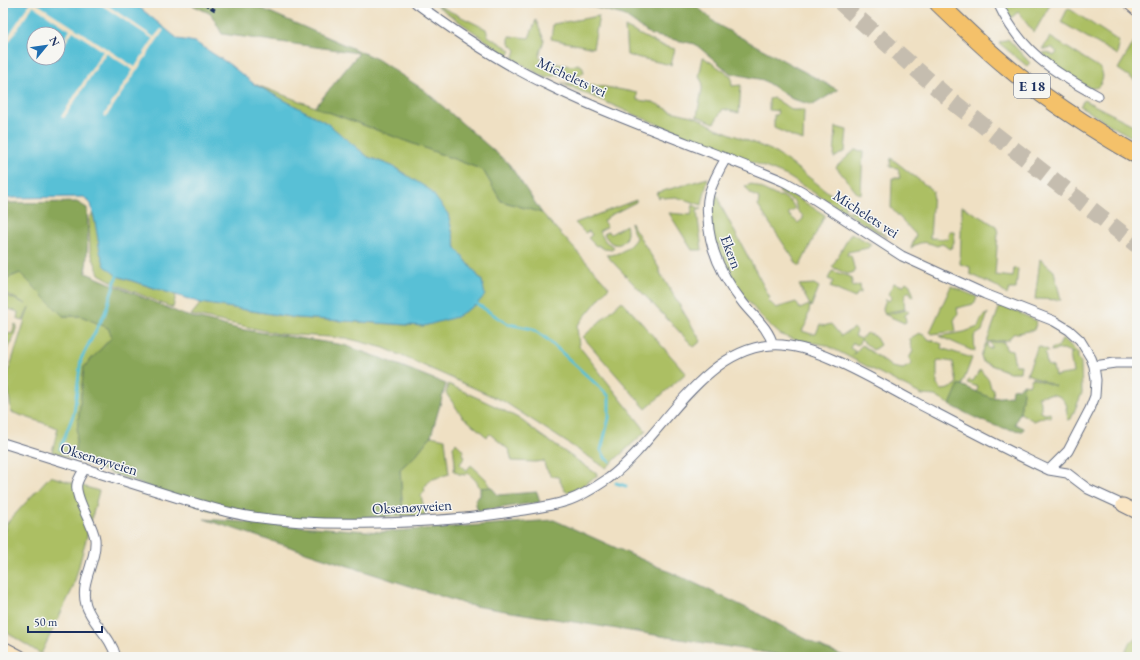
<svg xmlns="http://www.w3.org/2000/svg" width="1140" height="660" font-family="'EB Garamond',serif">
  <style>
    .green { fill: #acbf63; stroke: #647760; fill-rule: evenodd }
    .forest { fill: #89a659; stroke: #526a5c }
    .water { fill: #59c0d6; stroke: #3a789a; fill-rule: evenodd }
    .pier { fill: #efe0c3 }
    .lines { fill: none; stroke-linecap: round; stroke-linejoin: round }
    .stream { stroke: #59c0d6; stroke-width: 3 }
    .highway-tunnel { stroke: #c5bdaf; stroke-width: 17; stroke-dasharray: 17 8; stroke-linecap: butt }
    .street-casing { stroke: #656d81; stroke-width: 11 }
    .secondary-casing { stroke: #656d81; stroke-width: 15 }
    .highway-casing { stroke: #656d81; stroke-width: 19 }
    .street { stroke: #fff; stroke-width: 9 }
    .secondary { stroke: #fbe6c3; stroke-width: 13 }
    .highway { stroke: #f4c16a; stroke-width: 17 }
    .rail { stroke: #1b2f5e; stroke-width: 3; stroke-dasharray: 6 3; stroke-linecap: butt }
    .labels { text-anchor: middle; stroke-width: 3; stroke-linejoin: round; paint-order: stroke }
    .shield { fill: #f6f6f2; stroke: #5d6b8a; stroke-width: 1 }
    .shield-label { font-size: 14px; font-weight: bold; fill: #1b2f5e }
    .street-label { font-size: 15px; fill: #1b2f5e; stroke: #f6f6f2 }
  </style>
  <rect width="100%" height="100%" fill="#f6f6f2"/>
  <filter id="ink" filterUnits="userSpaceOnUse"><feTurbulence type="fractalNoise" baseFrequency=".025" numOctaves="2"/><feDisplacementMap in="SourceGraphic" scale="8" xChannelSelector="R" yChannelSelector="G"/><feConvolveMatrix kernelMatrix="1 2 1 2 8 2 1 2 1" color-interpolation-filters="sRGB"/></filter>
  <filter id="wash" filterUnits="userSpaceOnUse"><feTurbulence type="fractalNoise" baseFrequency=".012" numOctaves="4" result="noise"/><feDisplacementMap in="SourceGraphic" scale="16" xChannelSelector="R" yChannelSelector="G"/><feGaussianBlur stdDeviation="0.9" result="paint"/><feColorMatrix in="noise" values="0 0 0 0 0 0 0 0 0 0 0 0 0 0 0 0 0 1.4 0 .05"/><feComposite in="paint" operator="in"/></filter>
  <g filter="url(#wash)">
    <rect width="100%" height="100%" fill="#efe0c3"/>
    <!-- green -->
    <path class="green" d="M433 3 486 29 488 36 511 50 508 56Z
      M1002 3H1047L1050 5 1034 33 1018 12 1011 18Z
      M1068 8 1117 40 1119 46 1117 55 1061 22Z
      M599 16 593 48 551 39 553 24Z
      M536 20 544 40 539 56 544 62 572 66 578 64 582 66 584 72 579 76 558 75 546 78 513 59 516 50 509 43V36L529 38Z
      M625 27 660 45 675 49 671 65 627 55Z
      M1050 37 1100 68C1103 73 1104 77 1101 83 1100 85 1098 88 1094 88 1085 89 1046 61 1043 53L1048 52 1054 56 1057 52 1051 47 1049 49H1042Z
      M1137 37V82L1118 69Z
      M1008 39 1030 63 1027 66 999 43Z
      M703 57 731 76 732 86 741 85 739 113 723 109 714 123 697 116 703 84 699 77Z
      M561 83C587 84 611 87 637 93V100L653 102 671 111 696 117 716 128 771 150 793 165 846 206 844 209 849 212 852 210 887 237V238L787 176 640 117Z
      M254 84 483 170 501 201 542 213 609 287 577 326 579 346 646 431 606 468 503 401 384 348 346 338 280 334 191 315 201 303 297 318 424 326 477 304 482 281 456 248 448 214 406 174 392 166 368 157 326 123Z
      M774 98 792 110H804L803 141 774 128V115H777L778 111 769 110V99Z
      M1084 100 1137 127V140L1110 125 1080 106Z
      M836 127 847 130 845 151 834 158Z
      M855 150 863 151 861 194 857 193 836 167Z
      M891 158 933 191 930 238 948 239 949 231H954V242L951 249 942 244 937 246C927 242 921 240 911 248L916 235 891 208 892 178H900L898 168 890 167Z
      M708 178 702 205 676 197 663 198 662 196 659 198 656 193Z
      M752 184 777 196H782L792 203 795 209 788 214 798 223 803 219V216L797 210 795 202 779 192 781 188 825 215 800 266 797 264 758 206 759 198 751 194 745 186Z
      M714 194 719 197 721 206 770 298 768 300 776 308 796 302 800 309 809 305 810 307 806 324 802 331 811 334H816L820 324 824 326 831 324 841 336 854 328 857 332 855 336 861 339 866 333 875 336 880 345 873 350 861 340 858 345 853 343 850 348 855 351 853 355 862 345 892 367 903 369 912 364 909 358 913 351 910 344 911 341 909 339 919 333 926 336 928 339 942 344 941 348 972 358 962 385H959L950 405 935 396 922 395 826 345 796 340 781 335 764 320 737 288 725 268 715 247 718 249 720 248 718 244 715 245 711 225 712 203 715 202ZM939 360 953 362 957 384 949 389 942 390 937 385V362Z
      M636 200V202L609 216 603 221 607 227 599 231 606 242 614 247 612 250 604 249 598 245 596 246 588 238 592 235 589 231 585 233 575 223Z
      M693 205 701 209 697 211 702 250H692L669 213 691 215Z
      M962 206 996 226 998 233 995 275 1013 277 1014 268 1018 269 1016 289H1009L1007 295 996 286 970 274V267L960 264Z
      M93 213 95 222 117 276 176 295 173 308 118 285 99 274 90 250 89 219Z
      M631 223 659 268V271L701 341 694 347 606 255C619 256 630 247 636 238L630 224Z
      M626 225C630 237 622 250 610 242 608 240 605 236 604 234L608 231 611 234Z
      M851 233 871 244 868 248 848 252 847 255H851L855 272 847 274 832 267Z
      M1040 259 1054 271 1061 300 1035 299Z
      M832 271 851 277 853 287 860 285 861 293H858L855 298 830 287 833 281 828 279Z
      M20 273 63 316H81L108 327 112 337 84 367 74 459 52 452 58 428 11 412 7 376 29 307 23 321 17 319 18 312 3 307V294L26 304 3 292V280Z
      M906 282 910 285 914 296 912 297 910 292H908C903 296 904 302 905 309L884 313 883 308 886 299 889 301 892 297 888 294 894 283 903 286Z
      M814 284 819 287 811 307 799 285Z
      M951 286 977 297 974 304 957 308 958 314 954 320 956 331 932 334 930 332Z
      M622 301 686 373 646 409 583 337Z
      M1004 306 1037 321 1034 330 1013 334 1008 340 987 342 999 308Z
      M908 310 909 312 905 315 906 322 904 323 884 314Z
      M988 313 982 331 974 336 975 352 939 336 964 332 978 327 981 319Z
      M15 324 17 325 12 343 3 353V332L12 334Z
      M1063 338 1078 353V359L1081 362 1082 393 1071 419 1068 420 1066 408H1067C1065 394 1050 392 1038 397L1041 402V412L1045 414 1050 413 1051 418 1046 416 1034 421 1020 413 1024 384 1029 385 1032 378 1055 386 1027 374 1038 346 1048 350V352L1045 353 1047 365 1053 367 1055 376 1073 373 1070 354 1073 353 1063 349 1051 351 1052 348 1058 347Z
      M990 342H1004L1006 349 1012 350 1015 365H1021L1020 372H1009L983 362 981 356 986 343H988L987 346 989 349 992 347Z
      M980 370 989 380 991 388 993 389 994 398H991L978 393 977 391 978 387 967 383 969 380 973 381Z
      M448 384 497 407 520 419 539 434 597 474V476L580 487 568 492 565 491 558 477 551 476 545 467 544 461 535 462 512 461 509 450 490 434 487 437 462 416 446 393Z
      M431 436 445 439 449 474 430 480 424 488 425 490 421 496 426 516H403L400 469 415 456Z
      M456 443 463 450V454L465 457 460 464 466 471 471 465 486 479 491 487 480 488 476 481 468 473 465 475 459 474 454 471 455 462 453 446Z
      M50 476 99 491 73 588 41 654 3 630V535L7 523Z
      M1137 637V657H1124L1128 645Z"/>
    <!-- forest -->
    <path class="forest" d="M188 3H249L377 59 424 90 509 164 542 213 501 201 483 170 315 107 359 53 222 34 211 14Z
      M577 3H693L718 25 838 90 813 105 792 99 763 80 730 73 695 44 651 35 623 15Z
      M77 202 87 208 88 235 86 273 184 315 239 329 344 345 386 360 446 384 431 436 415 456 400 469 403 516 276 522 215 512 74 459 84 367 112 337 108 328 81 316H63L20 273 3 280V203Z
      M959 384 991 398 1011 396 1012 389 1018 388 1024 384 1020 413 1019 414 1015 424 1024 428 1023 431C996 430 974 417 950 405Z
      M491 487 498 495 537 492 540 502 480 511 477 509 475 499 480 496V488Z
      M204 519 380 532 554 520 690 581 755 612 825 649 847 657H792L468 605Z"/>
    <!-- water -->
    <path class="water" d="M3 3H134L178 39 195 42 229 64 254 84 327 123 368 157 392 166 430 190 448 214 456 248 482 281 485 295 477 304 456 317 424 326 297 318 201 303 117 276 105 266 100 252 95 222 91 204 84 197 3 198ZM34 34H58V58H34Z"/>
    <!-- pier -->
    <path class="pier" d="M30 3H36L135 67 153 39 98 3H104L154 37 161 29 164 30 106 117 104 115 133 70 106 53 64 118 61 117 103 51 73 31 58 54V48L70 30 33 6 3 51V44Z"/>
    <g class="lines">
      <!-- stream -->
      <path class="stream" d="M477 304 508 324 533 329 547 339 609 396V418L601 450 606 459 610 461
        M60 449 74 413 81 359 105 313 117 276
        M616 483 626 486"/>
    </g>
  </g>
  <g filter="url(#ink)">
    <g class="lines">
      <!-- highway-tunnel -->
      <path class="highway-tunnel" d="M841 3 953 102 1137 245"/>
      <!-- street casing -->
      <g class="street-casing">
        <path id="street" d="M416 3C458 34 502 64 550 86 626 123 707 149 785 182L803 192 902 256 985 294 1054 321 1069 330 1080 340 1091 358 1094 366 1096 380 1095 396 1090 409 1068 451 1049 470 1067 473 1088 489 1123 505
          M998 3C1020 51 1053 72 1098 96
          M726 158C719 170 713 181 709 194 707 202 707 210 708 218 709 251 723 278 743 303 754 317 768 327 773 345
          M1094 366 1115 363H1137
          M3 443 188 501C210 507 231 514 253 517 294 523 336 524 377 523 422 522 467 519 511 512 529 509 549 507 567 501 582 496 596 487 609 478 661 439 701 349 772 345 814 342 879 383 917 403 961 426 1004 449 1049 470
          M85 468C82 473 78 479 77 484 74 498 93 523 95 539 97 562 79 582 86 605 92 624 111 636 116 657"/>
      </g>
      <!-- secondary casing -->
      <g class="secondary-casing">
        <path id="secondary" d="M1130 3 1137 9
          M1123 505 1137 512
          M3 648 20 657"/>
      </g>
      <!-- highway casing -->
      <g class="highway-casing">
        <path id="highway" d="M938 3C960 24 982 46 1005 65 1046 100 1090 128 1137 155"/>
      </g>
      <!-- street -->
      <use href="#street" class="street"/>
      <!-- secondary -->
      <use href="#secondary" class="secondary"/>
      <!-- highway -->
      <use href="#highway" class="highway"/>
      <!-- rail -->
      <path class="rail" d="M203 3 215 10"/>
    </g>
  </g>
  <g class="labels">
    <!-- shield labels -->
    <rect class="shield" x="1014" y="74" width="36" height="24" rx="3"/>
    <g class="shield-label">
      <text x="1032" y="91">E 18</text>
    </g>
    <!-- street labels -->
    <g class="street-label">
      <text transform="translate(572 77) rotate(25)" y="5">Michelets vei</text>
      <text transform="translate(866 214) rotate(33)" y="5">Michelets vei</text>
      <text transform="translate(731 252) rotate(69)" y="5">Ekern</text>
      <text transform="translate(99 459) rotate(17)" y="5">Oksenøyveien</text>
      <text transform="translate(412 507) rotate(-3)" y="5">Oksenøyveien</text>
    </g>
  </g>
  <!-- margin -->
  <rect width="1140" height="660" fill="none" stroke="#f6f6f2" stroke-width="16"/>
  <!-- north arrow -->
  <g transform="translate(46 46) rotate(61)"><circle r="19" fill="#f6f6f2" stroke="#9ea6b7"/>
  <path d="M0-3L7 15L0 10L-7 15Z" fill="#1f6fb2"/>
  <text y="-6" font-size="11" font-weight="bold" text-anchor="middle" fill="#1b2f5e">N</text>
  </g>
  <!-- scale -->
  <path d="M28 626v6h74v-6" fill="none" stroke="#1b2f5e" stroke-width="2"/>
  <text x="34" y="626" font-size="12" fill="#1b2f5e" stroke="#f6f6f2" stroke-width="3" paint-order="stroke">50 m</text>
</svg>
